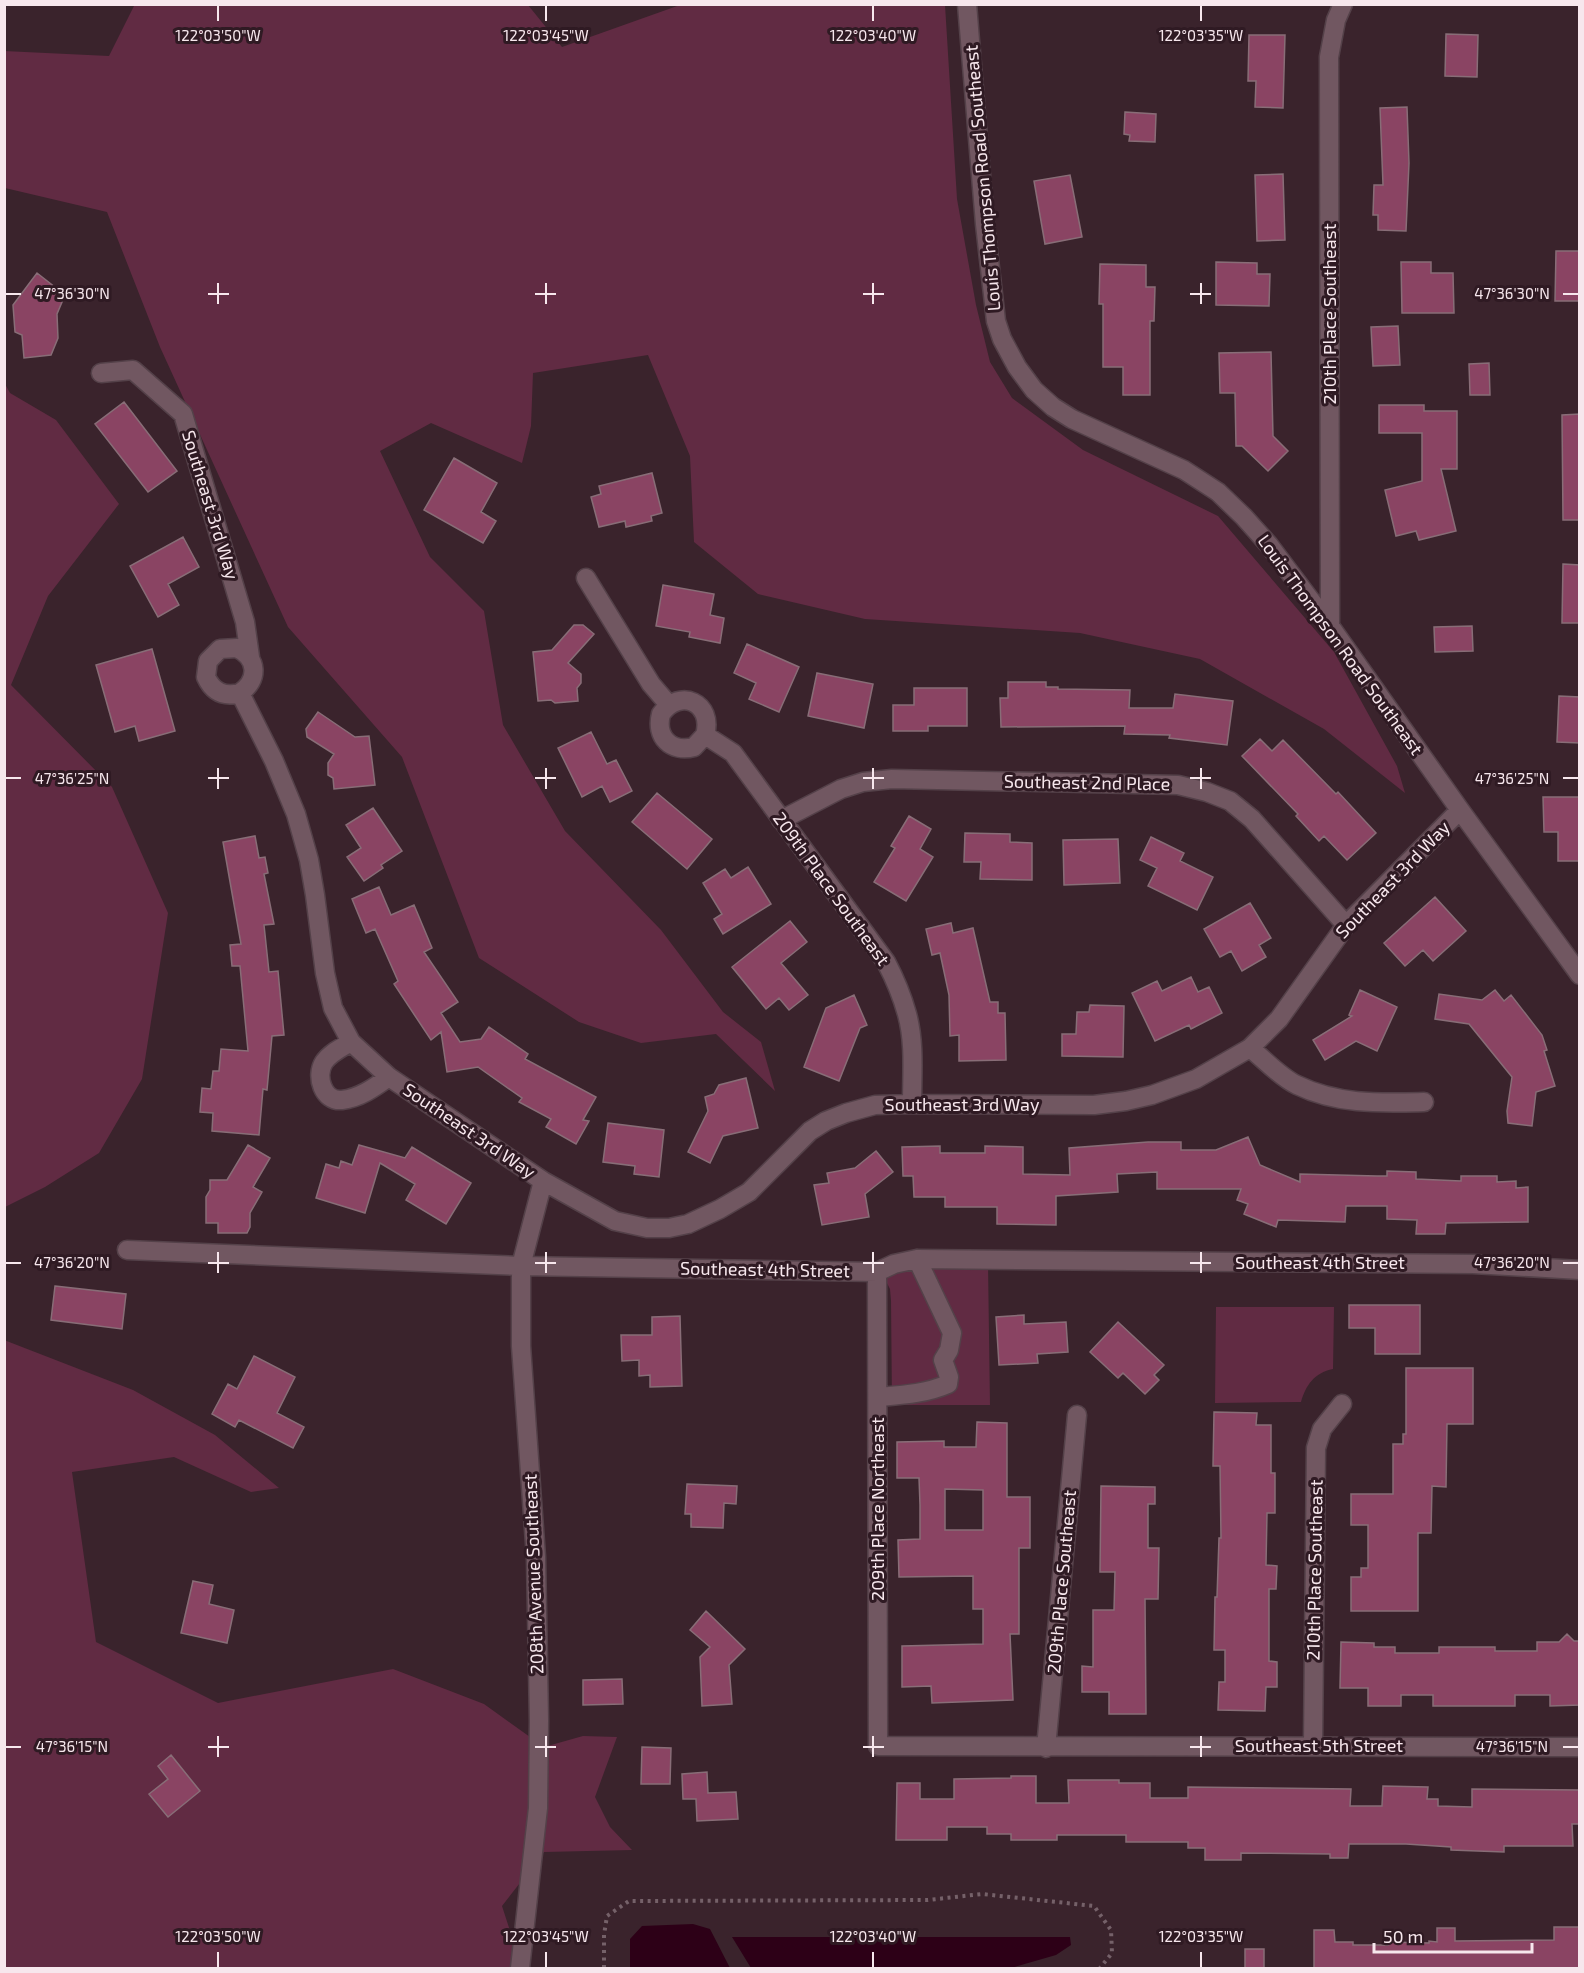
<svg xmlns="http://www.w3.org/2000/svg" width="1584" height="1973" font-family="'Exo 2',sans-serif">
  <style>
    .green { fill: #612b43 }
    .water { fill: #2d0017 }
    .building { fill: #8a4463; stroke: #886d77; stroke-width: 1.5; fill-rule: evenodd }
    .lines { fill: none; stroke-linecap: round; stroke-linejoin: round }
    .minor-casing { stroke: #544149; stroke-width: 21 }
    .path { stroke: #756169; stroke-width: 4; stroke-dasharray: 3 4.5; stroke-linecap: butt }
    .minor { stroke: #715761; stroke-width: 18 }
    .ticks { fill: none; stroke: #f7e7ed; stroke-width: 2 }
    .labels { text-anchor: middle; stroke-width: 6; stroke-linejoin: round; paint-order: stroke }
    .street-label { font-size: 18px; fill: #f7e7ed; stroke: #2f1a23 }
    .ticks-label { font-size: 15px; text-anchor: middle; fill: #f7e7ed; stroke: #2f1a23; stroke-width: 6; stroke-linejoin: round; paint-order: stroke }
  </style>
  <rect width="100%" height="100%" fill="#3a232c"/>
  <!-- green -->
  <path class="green" d="M135 4 528 5 562 47 680 5H945L957 199 976 305 990 362 1012 398 1083 450 1218 516 1334 652 1397 766 1405 793 1324 729 1200 659 1080 633 865 619 758 594 694 542 690 456 648 355 533 373 531 426 522 463 431 423 380 451 430 557 484 611 503 725 565 831 661 930 723 1012 761 1042 775 1091 716 1034 641 1043 579 1022 479 958 402 757 288 627 160 347 107 212 5 188 4 51 109 56Z
    M5 384 10 393 56 420 119 504 48 596 11 685 112 787 168 913 142 1079 99 1153 45 1187 5 1207Z
    M988 1263 990 1405H892L891 1301 890 1289 885 1279 899 1270Z
    M1216 1307H1334L1333 1369C1314 1373 1306 1385 1301 1402L1215 1403Z
    M4 1340 133 1390 215 1435 279 1488 251 1492 174 1457 72 1472 96 1642 218 1703 393 1669 484 1704 544 1747 583 1736 617 1737 595 1797 610 1827 632 1850 544 1852 502 1906 522 1968H5Z"/>
  <!-- water -->
  <path class="water" d="M693 1924 710 1929 730 1968H630V1939L642 1926Z
    M732 1937H1070L1071 1945 1056 1955 1011 1968H751Z"/>
  <!-- building -->
  <path class="building" d="M1446 34 1478 35 1477 77 1445 76Z
    M1249 35H1285L1283 108 1255 107 1256 81H1248Z
    M1407 107 1409 163 1406 231 1378 230V215H1373L1374 185H1383L1380 108Z
    M1125 112 1156 114 1155 142 1129 141 1130 135 1124 134Z
    M1283 174 1285 240 1257 241 1255 175Z
    M1070 175 1082 237 1045 244 1034 181Z
    M1556 251H1580V301H1555Z
    M1216 262 1257 263V274H1270L1269 306 1216 305Z
    M1401 262H1431V273H1453L1454 313H1402Z
    M1100 264 1146 265V287H1155L1154 321H1150V395H1123V367H1103V304H1099Z
    M37 273 65 295 57 314 58 338 51 355 24 358 22 335 15 332 13 305Z
    M1398 326 1400 365 1373 366 1371 327Z
    M1271 352 1273 436 1288 451 1268 471 1242 446H1236L1235 393H1220L1219 353Z
    M1489 363 1490 395H1470L1469 364Z
    M124 402 177 471 148 492 95 424Z
    M1379 405H1424V411H1457V469H1441L1456 531 1419 540 1416 531 1396 536 1385 490 1422 481V433H1379Z
    M1580 414V520H1563L1562 415Z
    M454 458 497 483 481 512 496 521 483 543 424 510Z
    M652 473 662 513 651 516 652 521 626 527 625 521 599 527 591 497 601 494 599 486Z
    M183 537 199 567 168 584 179 605 158 617 130 566Z
    M1563 564 1580 565V623H1562Z
    M663 585 714 594 710 615 724 618 720 643 689 637 690 632 656 626Z
    M574 625H583L594 634 568 663 581 674V683L577 688 578 701 555 703 551 700 538 701 533 652 552 650Z
    M1472 626 1473 651 1435 652 1434 627Z
    M747 644 799 667 779 712 749 699 756 683 734 673Z
    M152 649 175 731 139 741 135 726 115 732 96 665Z
    M817 673 873 684 864 728 808 716Z
    M1008 682H1046V687H1058V689L1130 690 1129 708H1173L1175 694 1233 701 1227 745 1169 738 1170 735 1124 734 1125 726 1001 727 1000 698H1008Z
    M914 688H967V726H928V731H893V705H914Z
    M1559 696 1580 697V743L1557 742Z
    M318 712 355 737 369 736 375 785 334 789 333 778 328 775V763L334 754 307 737 306 729Z
    M591 732 607 764 616 760 632 791 610 802 602 786 582 797 558 748Z
    M1260 739 1272 751 1283 740 1336 794 1338 792 1376 833 1347 860 1324 836 1319 841 1296 816 1298 814 1242 756Z
    M657 793 712 839 687 869 632 822Z
    M1543 797H1580V861H1558V832H1544Z
    M373 808 402 851 381 865 383 868 364 881 347 857 361 848 346 825Z
    M909 816 931 829 920 849 933 857 906 901 874 882 895 848 891 846Z
    M965 833 1010 834V842L1032 843V880L980 879 981 862H964Z
    M255 836 259 858 265 857 268 873 264 874 274 924 264 925 269 972 278 971 284 1035 272 1036 267 1090 263 1089 259 1135 212 1131 213 1113 200 1112 202 1088 211 1089 213 1071H219L221 1049 248 1051 240 966H232L230 945 241 944 223 842Z
    M1151 837 1184 853 1180 861 1213 877 1197 910 1148 886 1157 868 1140 860Z
    M1118 839 1120 883 1064 885 1063 840Z
    M748 867 771 904 723 934 714 919 722 914 703 883 725 869 731 878Z
    M379 887 391 915 414 905 432 948 424 952 458 1002 441 1013 460 1042 481 1039 489 1027 528 1054 525 1059 596 1097 583 1120 589 1121 576 1144 546 1127 551 1119 519 1102 522 1098 478 1067 447 1072 441 1032 431 1040 394 984 398 981 375 929 366 933 352 899Z
    M1435 897 1466 931 1433 961 1423 950 1405 966 1384 943Z
    M1250 903 1271 938 1259 945 1266 957 1242 971 1231 951 1220 957 1204 929Z
    M790 921 807 942 781 963 808 995 789 1010 779 998 766 1009 732 967Z
    M951 923 953 933 973 928 990 1002H998V1013H1005L1006 1060 959 1061V1035L950 1036 949 995 940 953 932 955 926 929Z
    M1191 977 1198 992 1209 987 1222 1013 1191 1029 1189 1025 1155 1041 1132 993 1157 981 1162 991Z
    M1360 990 1397 1007 1377 1051 1356 1041 1325 1060 1313 1040 1352 1016 1349 1015Z
    M1495 990 1504 1001 1511 995 1542 1035 1547 1050 1544 1051 1555 1086 1536 1092 1532 1126 1508 1123 1507 1111 1512 1077 1469 1024 1435 1019 1439 994 1482 1000Z
    M854 995 867 1025 860 1028 839 1081 804 1067 826 1008Z
    M1090 1005 1124 1006 1123 1057 1062 1056V1034H1076L1077 1012H1089Z
    M746 1078 758 1128 723 1136 710 1163 688 1152 708 1111 705 1097 714 1094 719 1085Z
    M608 1123 664 1130 659 1177 634 1174 635 1166 603 1162Z
    M1248 1137 1260 1165 1300 1182V1174L1377 1176H1387V1171L1416 1172V1179L1461 1181V1176H1497V1182L1516 1181V1188L1528 1187V1222L1446 1223 1445 1234H1416L1417 1220 1387 1219V1206H1346L1345 1222 1278 1220 1276 1227 1244 1214 1248 1204 1237 1200 1241 1189H1157V1172L1117 1174 1118 1192 1056 1196V1225L997 1224V1207H945V1197H914L913 1176H903L902 1147 940 1146V1153H985V1146L1023 1147V1174L1070 1175 1069 1148 1148 1142H1181V1150H1216Z
    M248 1145 270 1158 253 1187 262 1192 250 1213V1227L247 1233H218V1223H206V1197L210 1190V1180H227Z
    M359 1145 405 1158 412 1147 471 1183 446 1224 406 1200 415 1184 380 1163 365 1213 316 1198 326 1164 339 1168 341 1161 352 1165Z
    M876 1151 893 1172 865 1194 869 1217 822 1225 814 1185 829 1183 827 1173 855 1168Z
    M55 1286 126 1294 122 1329 51 1320Z
    M1349 1305H1420V1354H1375V1328H1349Z
    M1024 1315V1324L1066 1322 1068 1352 1037 1354 1038 1363 999 1365 996 1317Z
    M680 1316 682 1386 650 1387V1375L639 1376V1360L622 1361 621 1335H652V1317Z
    M1118 1322 1164 1365 1154 1375 1159 1380 1145 1394 1123 1373 1118 1378 1090 1352Z
    M254 1356 295 1377 277 1413 304 1427 293 1448 239 1420 235 1427 212 1414 228 1384 237 1389Z
    M1406 1368H1473V1424H1447L1446 1487 1432 1486 1431 1533H1418V1611H1351V1577H1361V1568H1368V1525H1351V1494H1393V1444H1403V1434H1406Z
    M1214 1412 1257 1413 1256 1425H1271V1473H1275V1513H1267L1266 1565 1277 1566 1276 1589H1269V1661L1277 1662V1687H1266L1265 1711 1218 1710 1219 1682H1225V1650H1214L1215 1597H1217L1219 1538H1221L1220 1466H1213Z
    M977 1422 1007 1423V1497H1030V1548H1019V1634H1010L1013 1700 932 1703 931 1686 902 1687V1646L983 1644V1609H973V1576L899 1577 898 1540 920 1539V1505L919 1478H897V1442L944 1441V1447H976ZM945 1489 983 1490V1530H945Z
    M687 1484 737 1486 736 1504 724 1503 723 1528 691 1527V1514H685Z
    M1101 1486 1155 1487V1504H1148V1548H1159L1158 1599H1145L1146 1714H1109V1692H1082V1666L1093 1667V1610H1114L1115 1572H1100Z
    M193 1581 213 1585 209 1604 234 1610 227 1643 181 1633Z
    M706 1611 745 1649 729 1665 732 1704 702 1706 700 1657 710 1647 690 1630Z
    M1567 1634 1574 1641H1580V1705L1550 1706V1695H1515V1706H1433V1695H1401V1706H1368V1688H1340L1341 1642 1374 1643V1647H1395V1653H1439V1647H1495V1651H1537V1642H1559Z
    M622 1679 623 1704 583 1705V1680Z
    M642 1747 671 1748 670 1784H641Z
    M171 1755 200 1791 168 1817 149 1794 168 1779 158 1766Z
    M707 1772 708 1793 736 1792 738 1819 697 1821 696 1799H683L682 1774Z
    M1011 1776H1036V1803H1069L1068 1780H1119V1783H1150V1798H1188V1787L1351 1789 1350 1806H1382L1383 1786 1428 1787 1427 1799H1438V1806L1472 1807V1789L1580 1790V1824H1572L1573 1846H1504V1852L1451 1850V1847L1406 1844H1349L1348 1858H1330V1854L1241 1853V1860H1205V1848H1188V1842H1126V1835H1057V1840H1011V1834H987V1827H947V1840H896L897 1783H920V1799H954V1779L1011 1778Z
    M1554 1927H1579L1580 1968H1314V1930H1334L1335 1942H1353V1945H1388V1942L1429 1943V1941L1437 1942V1928H1455V1941L1554 1940Z
    M1245 1949H1264V1968H1245Z"/>
  <g class="lines">
    <!-- minor casing -->
    <g class="minor-casing">
      <path id="minor" d="M967 4 985 224 996 321 1002 339 1017 367 1034 390 1053 407 1072 419 1184 470 1218 492 1244 517 1269 545 1330 626 1460 810 1580 975
        M101 373 133 370 183 414 245 622 250 657
        M586 578 651 684 669 705
        M1330 626 1329 57 1336 20 1343 4
        M240 693C224 697 213 692 206 677L208 661 220 649 237 648C258 658 259 680 240 693L274 761 296 814 309 860 315 895 325 973 333 1008 351 1042 389 1077 543 1181 615 1221 647 1228H669L688 1224 720 1209 749 1192 810 1131 826 1121 846 1113 875 1105 912 1104 1094 1105 1126 1101 1152 1095 1196 1079 1250 1048 1279 1019 1346 925 1460 810
        M705 735 694 747C671 753 655 737 661 714 680 687 714 703 705 735L733 753 886 962C895 979 902 996 907 1014 915 1043 912 1074 912 1104
        M781 820 841 789 863 782 892 779 1178 785 1207 792 1230 801 1252 819 1346 925
        M351 1042C341 1048 330 1053 324 1062 315 1076 323 1102 342 1100 360 1098 375 1087 389 1077
        M1250 1048C1265 1060 1280 1077 1297 1085 1338 1105 1381 1103 1424 1102
        M127 1250 521 1266 877 1272 894 1264 917 1259 1473 1264 1580 1270
        M877 1272 878 1746 1580 1747
        M878 1397C902 1395 925 1394 948 1384L949 1377 943 1360 949 1350 952 1333 917 1259
        M1313 1745 1316 1448 1322 1429 1342 1404
        M1046 1748 1077 1415
        M520 1968 538 1808 539 1721 536 1557 521 1346V1266L543 1181"/>
    </g>
    <!-- path -->
    <path class="path" d="M604 1968V1935L607 1916 629 1901 928 1900 982 1894 1094 1906 1111 1930 1112 1953 1100 1968"/>
    <!-- minor -->
    <use href="#minor" class="minor"/>
  </g>
  <!-- ticks -->
  <path class="ticks" d="M218 6V21M546 6V21M873 6V21M1201 6V21M218 283V304M546 283V304M873 283V304M1201 283V304M6 294H21M208 294H229M535 294H556M863 294H884M1190 294H1211M1563 294H1578M218 768V789M546 768V789M873 768V789M1201 768V789M6 778H21M208 778H229M535 778H556M863 778H884M1190 778H1211M1563 778H1578M218 1252V1273M546 1252V1273M873 1252V1273M1201 1252V1273M6 1263H21M208 1263H229M535 1263H556M863 1263H884M1190 1263H1211M1563 1263H1578M218 1736V1757M546 1736V1757M873 1736V1757M1201 1736V1757M6 1747H21M208 1747H229M535 1747H556M863 1747H884M1190 1747H1211M1563 1747H1578M218 1952V1967M546 1952V1967M873 1952V1967M1201 1952V1967"/>
  <g class="labels">
    <!-- street labels -->
    <g class="street-label">
      <text transform="translate(983 178) rotate(-95)" y="6">Louis Thompson Road Southeast</text>
      <text transform="translate(1330 314) rotate(-90)" y="6">210th Place Southeast</text>
      <text transform="translate(210 505) rotate(73)" y="6">Southeast 3rd Way</text>
      <text transform="translate(1340 645) rotate(54)" y="6">Louis Thompson Road Southeast</text>
      <text transform="translate(1087 783) rotate(1)" y="6">Southeast 2nd Place</text>
      <text transform="translate(1393 880) rotate(-46)" y="6">Southeast 3rd Way</text>
      <text transform="translate(831 889) rotate(54)" y="6">209th Place Southeast</text>
      <text x="962" y="1111">Southeast 3rd Way</text>
      <text transform="translate(469 1131) rotate(34)" y="6">Southeast 3rd Way</text>
      <text x="1320" y="1269">Southeast 4th Street</text>
      <text transform="translate(765 1270) rotate(1)" y="6">Southeast 4th Street</text>
      <text transform="translate(878 1509) rotate(-90)" y="6">209th Place Northeast</text>
      <text transform="translate(1315 1570) rotate(-89)" y="6">210th Place Southeast</text>
      <text transform="translate(534 1574) rotate(-92)" y="6">208th Avenue Southeast</text>
      <text transform="translate(1062 1582) rotate(-85)" y="6">209th Place Southeast</text>
      <text x="1319" y="1752">Southeast 5th Street</text>
    </g>
  </g>
  <g class="ticks-label">
    <text x="218" y="41">122°03'50"W</text>
    <text x="546" y="41">122°03'45"W</text>
    <text x="873" y="41">122°03'40"W</text>
    <text x="1201" y="41">122°03'35"W</text>
    <text x="72" y="299">47°36'30"N</text>
    <text x="1512" y="299">47°36'30"N</text>
    <text x="72" y="784">47°36'25"N</text>
    <text x="1512" y="784">47°36'25"N</text>
    <text x="72" y="1268">47°36'20"N</text>
    <text x="1512" y="1268">47°36'20"N</text>
    <text x="72" y="1752">47°36'15"N</text>
    <text x="1512" y="1752">47°36'15"N</text>
    <text x="218" y="1942">122°03'50"W</text>
    <text x="546" y="1942">122°03'45"W</text>
    <text x="873" y="1942">122°03'40"W</text>
    <text x="1201" y="1942">122°03'35"W</text>
  </g>
  <!-- border -->
  <rect width="1584" height="1973" fill="none" stroke="#f7e7ed" stroke-width="12"/>
  <!-- scale -->
  <path d="M1374 1943v9h158v-9" fill="none" stroke="#f7e7ed" stroke-width="3"/>
  <text x="1383" y="1943" font-size="18" fill="#f7e7ed" stroke="#2f1a23" stroke-width="4.5" paint-order="stroke">50 m</text>
</svg>
